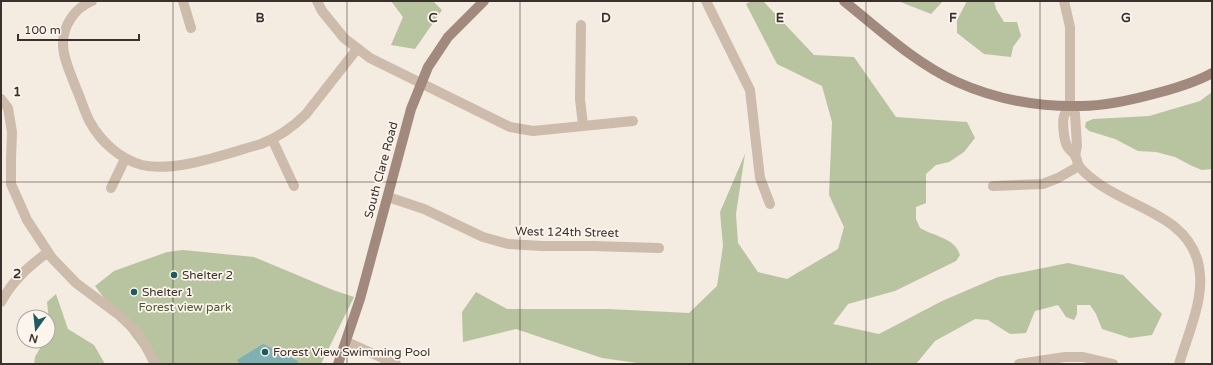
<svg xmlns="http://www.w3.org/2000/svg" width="1213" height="365" font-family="'Varela Round',sans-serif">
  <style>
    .green { fill: #b8c4a0 }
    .water { fill: #7fb0b2 }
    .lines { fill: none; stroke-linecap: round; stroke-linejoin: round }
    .street { stroke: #cdbbac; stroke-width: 10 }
    .secondary { stroke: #a18a7d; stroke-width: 10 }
    .grid { fill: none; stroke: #3b302b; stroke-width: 1; stroke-opacity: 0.55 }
    .poi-dot { fill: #1f5a5e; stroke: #fbf5ee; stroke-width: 1.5 }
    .labels { text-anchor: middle; stroke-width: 3.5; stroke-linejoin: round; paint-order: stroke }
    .street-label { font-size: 12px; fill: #3b302b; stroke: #fbf5ee }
    .poi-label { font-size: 12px; fill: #3b302b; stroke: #fbf5ee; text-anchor: start }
    .park-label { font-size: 12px; fill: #4a5a2e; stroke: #fbf5ee }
    .grid-label { font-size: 13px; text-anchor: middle; font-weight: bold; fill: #3b302b; stroke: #fbf5ee; stroke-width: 3.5; stroke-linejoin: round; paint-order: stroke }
  </style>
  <rect width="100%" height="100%" fill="#f4ebe1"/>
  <!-- green -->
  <path class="green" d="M391 1H433L442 10 415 49 391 45 403 17Z
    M751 1H763L814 55 854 57 896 117 967 122 975 138 964 152 949 162 936 165 926 174V203L916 207V219L920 228C935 237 954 237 960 255L956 261 895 291 848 304 833 324 879 334 942 301 998 277 1068 263 1123 275 1162 314 1152 335 1130 338 1102 329 1096 314 1090 305H1077V314L1074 320 1066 317 1058 305 1035 311 1026 333 1010 334 988 320 975 319 935 341 916 364H644L602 358 516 329 463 342 462 312 476 292 507 309H608L689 313 717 286 723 246 720 212 745 154 736 214 738 243 758 272 787 279 838 249 844 227 829 195 832 122 822 86 777 64 746 4Z
    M898 1H943L931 14Z
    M967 1H994L996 9 1004 22H1017L1021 36 1013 47 1011 57 984 54 957 33V20Z
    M1212 92V169L1202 170 1192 166 1175 157 1156 152 1138 151 1115 139 1089 131 1085 127 1086 122 1093 119 1149 116 1200 101Z
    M183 250 254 257 333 290 354 297 321 364H153L95 286 114 271 167 252Z
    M56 294 68 329 94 345 105 364H34L35 357 44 341H48V334L50 330 47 302Z"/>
  <!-- water -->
  <path class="water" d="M263 344 298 361 297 364H240L237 360Z"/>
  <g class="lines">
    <!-- street -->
    <path class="street" d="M92 1C75 8 63 25 63 44 63 59 71 74 76 88 81 99 84 111 90 122 101 142 120 159 142 165 176 173 228 153 261 144 279 137 293 127 306 114L357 49
      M183 1 191 28
      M317 1 322 11 344 38 370 58 510 127 533 131 633 121
      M706 1 750 90 760 178 770 204
      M1064 1 1070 27V106L1075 114 1077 146 1075 156
      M581 25 580 99 583 125
      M1 99 8 108 12 132 11 159V184L27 220 52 258 76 283 119 315 140 335 155 364
      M1070 106C1068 109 1065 113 1064 116 1062 123 1064 140 1067 146 1069 150 1073 152 1075 155 1077 158 1077 163 1079 166 1083 172 1090 177 1095 181 1129 208 1190 215 1199 267 1205 298 1188 334 1179 364
      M272 139 294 186
      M993 186 1043 184 1058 178 1079 166
      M111 188 125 159
      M388 197 424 209 483 237 508 244 542 246H592L659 248
      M1 302C13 280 28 267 48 252
      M347 342 396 364
      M1019 364 1065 357H1083L1113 364"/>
    <!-- secondary -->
    <path class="secondary" d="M844 1C880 30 915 63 957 82 995 99 1039 107 1081 106 1107 106 1136 99 1161 92 1179 87 1196 82 1212 73
      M338 364 360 299 411 109 428 67 448 37 484 1"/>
  </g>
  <!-- grid -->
  <path class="grid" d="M173 1V364M347 1V364M520 1V364M693 1V364M866 1V364M1040 1V364M1 182H1212"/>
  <!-- markers -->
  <g class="poi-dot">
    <circle cx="174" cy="275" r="4"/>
    <circle cx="134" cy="292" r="4"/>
    <circle cx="265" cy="352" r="4"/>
  </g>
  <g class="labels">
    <!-- street labels -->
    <g class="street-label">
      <text transform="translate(381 170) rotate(-75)" y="4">South Clare Road</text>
      <text transform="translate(567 232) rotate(1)" y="4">West 124th Street</text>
    </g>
    <!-- poi labels -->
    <g class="poi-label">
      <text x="182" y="279">Shelter 2</text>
      <text x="142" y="296">Shelter 1</text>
      <text x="273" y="356">Forest View Swimming Pool</text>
    </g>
    <!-- park labels -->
    <g class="park-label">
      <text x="185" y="311">Forest view park</text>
    </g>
  </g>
  <g class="grid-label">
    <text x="260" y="22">B</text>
    <text x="433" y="22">C</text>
    <text x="606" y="22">D</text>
    <text x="780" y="22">E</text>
    <text x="953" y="22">F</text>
    <text x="1126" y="22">G</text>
    <text x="17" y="96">1</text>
    <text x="17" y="278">2</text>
  </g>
  <!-- border -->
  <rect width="1213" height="365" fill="none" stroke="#3b302b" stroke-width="4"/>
  <!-- north arrow -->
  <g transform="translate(36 329) rotate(195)"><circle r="19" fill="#fbf5ee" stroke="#aea6a0"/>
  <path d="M0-3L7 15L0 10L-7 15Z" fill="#1f5a5e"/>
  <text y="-6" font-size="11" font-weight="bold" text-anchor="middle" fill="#3b302b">N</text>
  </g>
  <!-- scale -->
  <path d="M18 34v6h121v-6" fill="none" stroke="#3b302b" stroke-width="2"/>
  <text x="24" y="34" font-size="12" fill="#3b302b" stroke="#fbf5ee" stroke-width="3" paint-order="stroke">100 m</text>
</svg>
